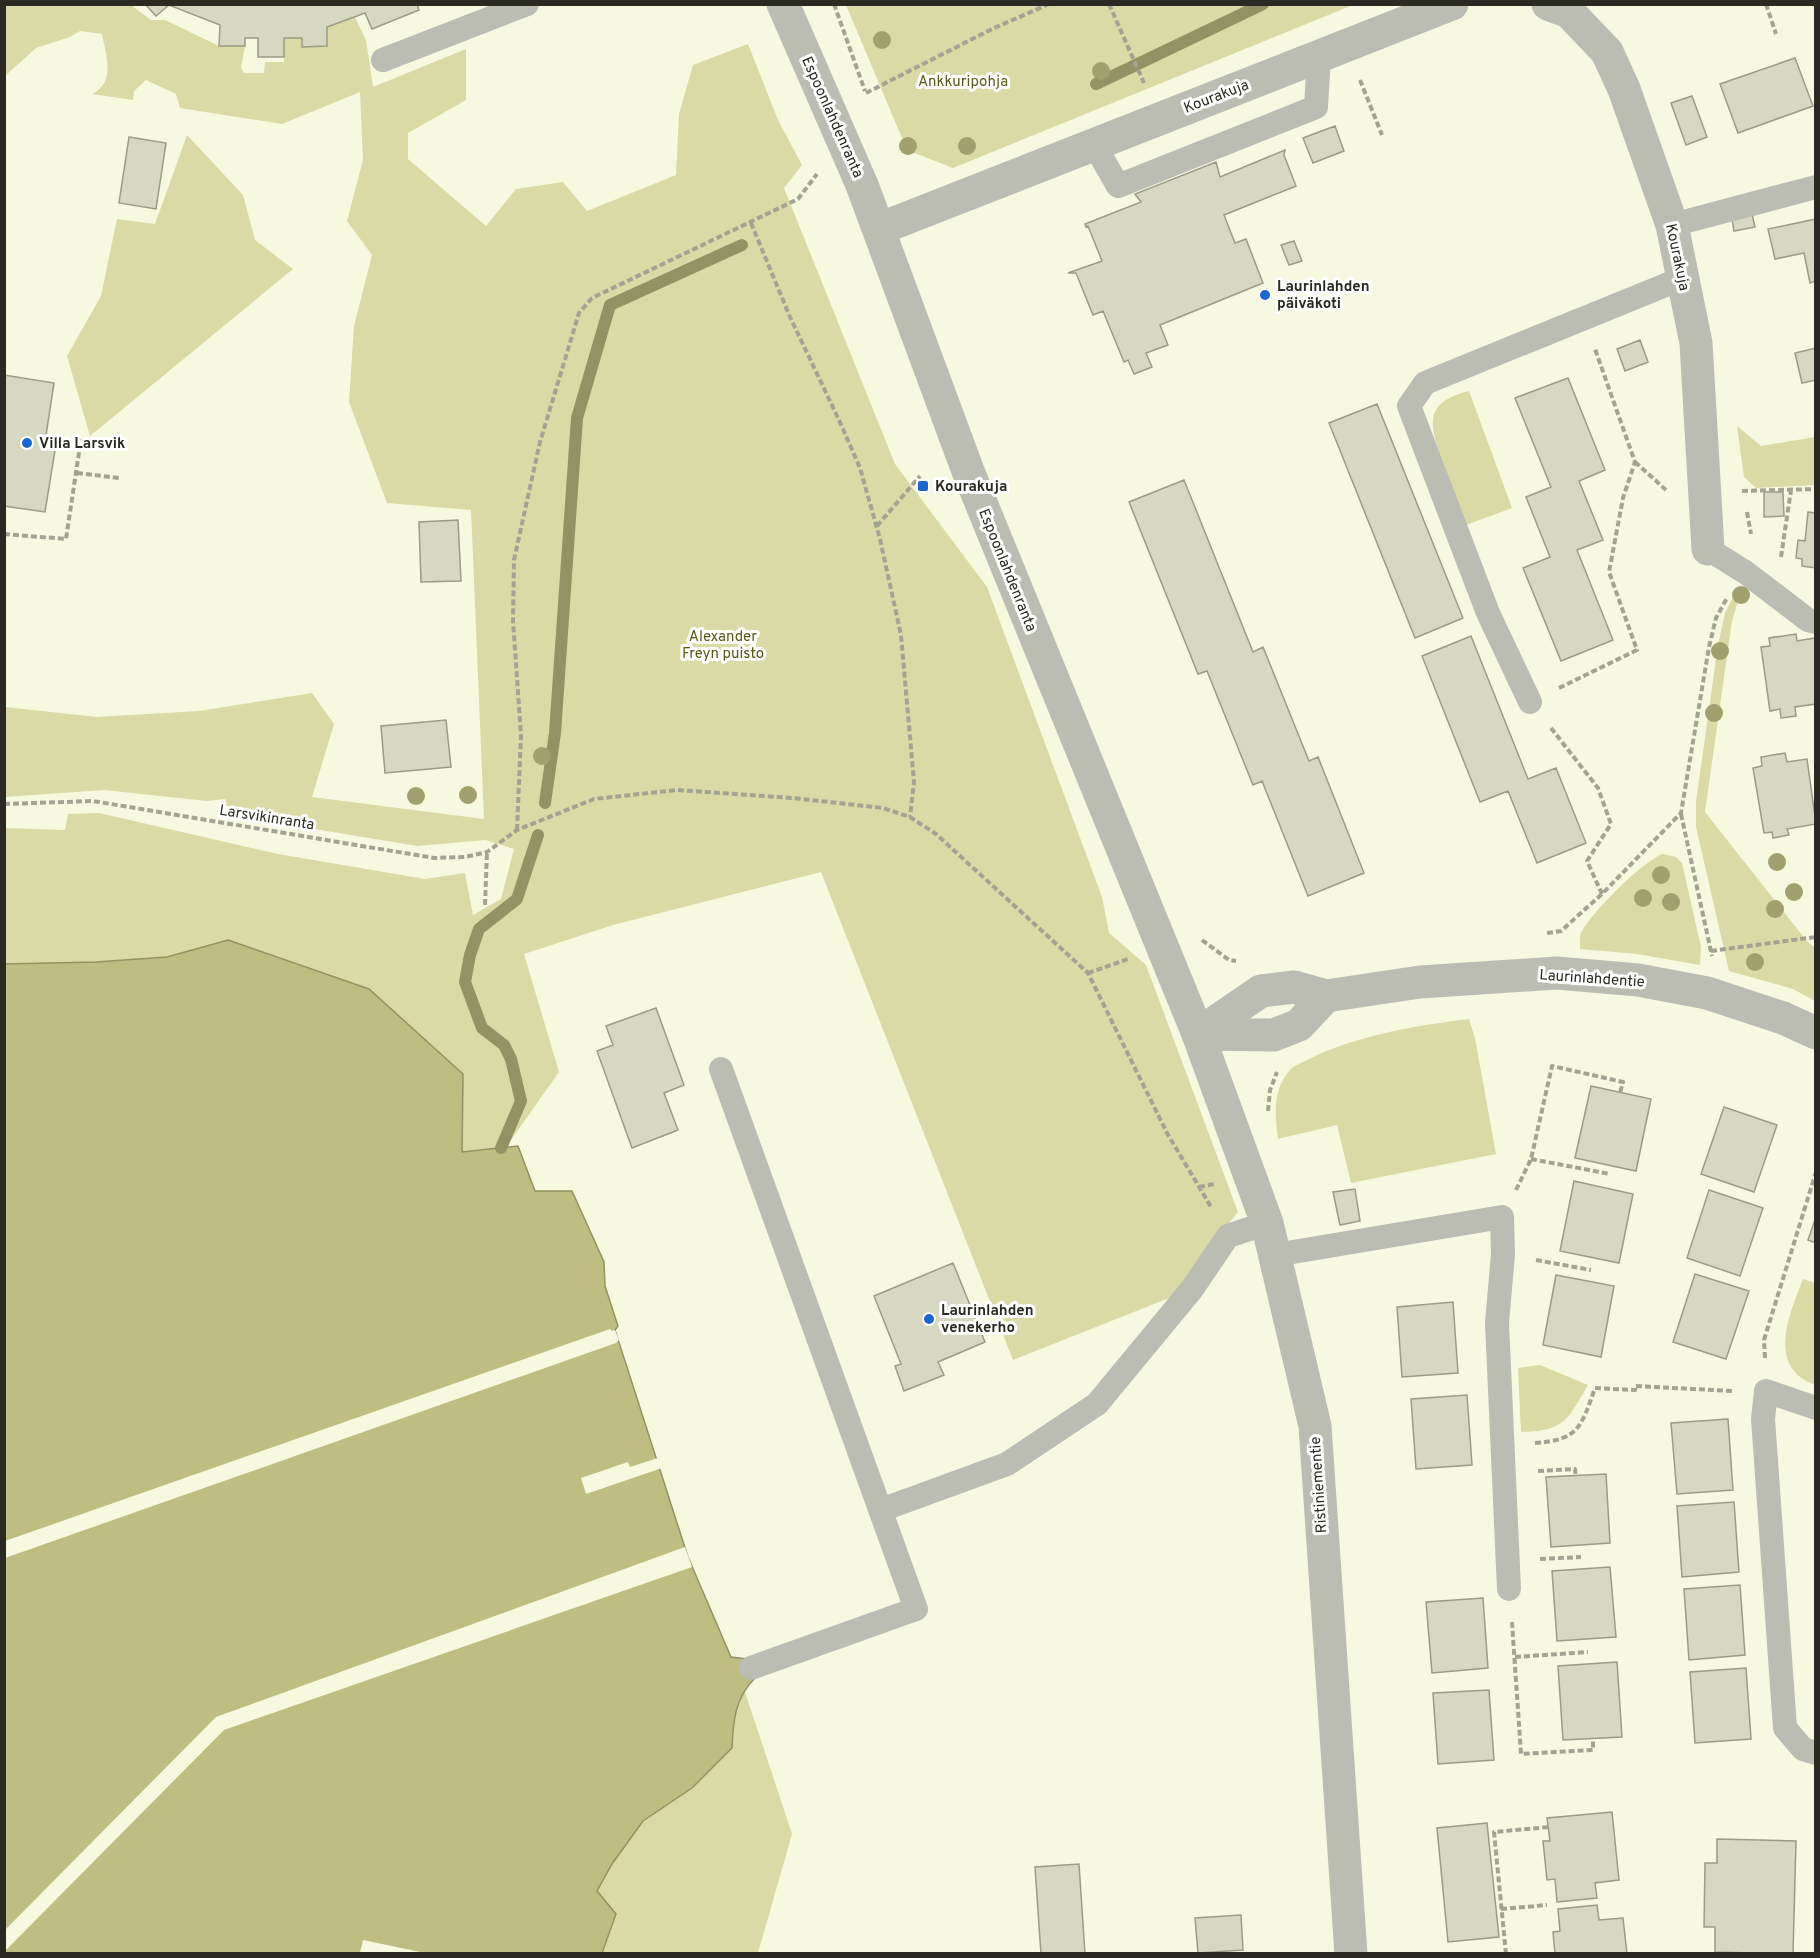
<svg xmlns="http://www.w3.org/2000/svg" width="1820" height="1958" font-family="Overpass,sans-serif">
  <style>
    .green { fill: #d9daa5 }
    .water { fill: #bebe82; stroke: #929265; stroke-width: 1.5 }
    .pier { fill: #f7f8e0 }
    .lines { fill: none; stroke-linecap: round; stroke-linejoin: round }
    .stream { stroke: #929265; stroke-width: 12 }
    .building { fill: #d7d8c1; stroke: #9b9b86; stroke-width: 1.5 }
    .path { stroke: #a3a392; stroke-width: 4; stroke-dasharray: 6 3; stroke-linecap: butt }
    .service { stroke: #bbbcb2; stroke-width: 24 }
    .minor { stroke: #bbbcb2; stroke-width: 33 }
    .tertiary { stroke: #bbbcb2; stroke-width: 33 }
    .tree { fill: #a1a16f }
    .poi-dot { fill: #1967d2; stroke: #fff; stroke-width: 2 }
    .labels { text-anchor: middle; stroke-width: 6; stroke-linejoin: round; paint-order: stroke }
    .park-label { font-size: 15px; fill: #5a5913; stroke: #fff }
    .street-label { font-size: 15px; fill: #2a2a22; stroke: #fff }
    .poi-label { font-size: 15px; font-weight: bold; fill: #2a2a22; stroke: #fff; text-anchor: start }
  </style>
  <rect width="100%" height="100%" fill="#f7f8e0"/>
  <!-- green -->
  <path class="green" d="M5 5H131L151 20H165L219 46H245L241 68 244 73H264L265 62H284V38H302V47L327 46V27L355 17 366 40 373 87 466 49V100L408 133V159L486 226 516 189 563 182 587 211 676 175 679 114 693 65 748 44 778 120 802 165 784 188 895 464 987 587 1102 897 1109 933 1146 965 1238 1212 1225 1228 1208 1287 1192 1289 1013 1360 821 872 613 925 524 954 559 1072 499 1157 4 1392 5 828 65 830 68 814 99 813 278 854 425 879 465 873 473 915 501 899 514 849 486 840 417 846 230 815 225 799 207 801 104 790 5 797V707L97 717 199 711 312 693 334 724 312 797 484 819 471 510 387 503 349 402 354 326 372 255 347 221 363 160 360 92 282 124 180 108 176 94 146 80 134 91 133 100 92 94C116 82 106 55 102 34L80 31 70 37 36 48 5 76Z
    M846 5H1353L953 168 907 150Z
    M187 135 243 195 255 240 293 269 90 436 67 356 101 296 117 219 155 224Z
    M1469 391 1512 508 1466 525C1459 506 1452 486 1445 467 1431 430 1419 403 1469 391Z
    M1737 426 1761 446 1815 437V485L1756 488 1744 477Z
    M1736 591H1741L1732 621 1705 812 1806 940 1815 948V1001L1793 989 1729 971 1696 827V802L1718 645 1725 613Z
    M1662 854 1676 857 1682 863 1701 947 1700 965 1637 954 1580 949C1580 943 1579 936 1582 931 1595 909 1640 864 1662 854Z
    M1469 1019 1475 1038 1496 1154 1351 1183 1337 1125 1278 1139C1275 1115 1272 1089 1291 1069 1295 1065 1302 1063 1307 1060 1357 1035 1414 1026 1469 1019Z
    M1803 1279 1815 1283V1385C1766 1367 1789 1315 1803 1279Z
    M1540 1365 1588 1385C1567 1421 1564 1431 1521 1432L1518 1368Z
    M744 1689 792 1834 758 1953 483 1954Z"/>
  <!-- water -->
  <path class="water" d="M228 940 369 989 463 1074 462 1152 518 1146 535 1191H572L604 1262 605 1286 618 1326 615 1330 688 1557 731 1657 747 1659 755 1678C735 1698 733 1721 732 1748L692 1788 643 1821 612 1864 597 1891 616 1914 602 1953H5L4 964 96 962 167 957Z"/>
  <!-- pier -->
  <path class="pier" d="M610 1329 612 1331 615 1330 619 1340 616 1343 5 1558V1541Z
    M658 1458 662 1468 586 1494 581 1478 628 1462 630 1467Z
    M685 1547 692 1567 224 1730 5 1951V1930L216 1717Z
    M363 1940 425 1953H360Z"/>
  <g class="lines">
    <!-- stream -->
    <path class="stream" d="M1096 84 1263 4
      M545 803 555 733 577 418 610 305 742 245
      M501 1148 521 1101 511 1059 504 1045 482 1028 465 982 470 955 479 929 517 899 538 835"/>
  </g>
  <!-- building -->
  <path class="building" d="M145 4H417L419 10 372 29 365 13 327 27V46L302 47V38H284V57H258V38H245V46H219L220 25 169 5 156 16Z
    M1795 58 1813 106 1738 133 1720 84Z
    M1692 96 1707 137 1686 145 1671 103Z
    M1335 126 1344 151 1313 163 1303 138Z
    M129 137 166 143 156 209 119 203Z
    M1285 150 1284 155 1296 186 1224 215 1235 243 1246 239 1263 283 1160 325 1168 345 1146 353 1152 367 1134 374 1128 360 1124 362 1103 311 1093 315 1076 273H1068L1102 261 1088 226 1086 227 1085 224 1141 202 1135 194 1216 162 1220 177Z
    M1752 214 1755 227 1734 231 1732 218Z
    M1816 219V281L1810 283 1804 253 1775 259 1768 229Z
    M1294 241 1302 261 1289 265 1281 245Z
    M1640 340 1648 362 1625 371 1617 349Z
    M1816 348V380L1802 383 1795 353Z
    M4 375 54 383 45 442 56 444 45 512 4 506Z
    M1568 378 1605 470 1579 481 1603 540 1577 550 1613 640 1561 661 1523 568 1550 557 1526 497 1551 487 1515 398Z
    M1377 404 1463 618 1415 638 1329 423Z
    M1184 480 1253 652 1263 647 1309 761 1318 757 1364 873 1308 896 1262 781 1253 785 1207 671 1198 674 1129 502Z
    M1764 492H1783L1784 516 1764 517Z
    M1808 512 1816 513V568L1802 566V559L1796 558 1798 540 1805 541Z
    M458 520 461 581 421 582 419 522Z
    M1796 634 1797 641 1815 638 1816 704 1795 707 1796 716 1781 718 1780 709 1770 711 1761 647 1770 646 1769 638Z
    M1471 636 1528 779 1556 768 1586 843 1537 863 1508 791 1480 802 1422 656Z
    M446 720 451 767 385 773 381 726Z
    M1785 753 1787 762 1807 759 1816 824 1787 829 1789 835 1773 838 1772 832 1764 833 1753 768 1762 766 1761 757Z
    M656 1008 684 1085 664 1093 678 1130 632 1148 597 1051 613 1045 606 1026Z
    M1591 1086 1651 1099 1636 1171 1575 1158Z
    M1724 1107 1777 1125 1754 1192 1701 1174Z
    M1574 1181 1633 1194 1619 1263 1560 1251Z
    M1355 1189 1360 1221 1340 1225 1333 1192Z
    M1709 1190 1763 1208 1740 1276 1687 1258Z
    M1816 1217V1243L1808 1240Z
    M953 1263 985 1342 938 1362 944 1375 904 1391 895 1366 901 1364 874 1296Z
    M1695 1274 1749 1291 1726 1359 1673 1342Z
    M1556 1275 1614 1286 1601 1357 1543 1345Z
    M1453 1302 1458 1373 1402 1377 1397 1307Z
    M1467 1395 1472 1465 1416 1469 1411 1399Z
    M1728 1419 1733 1490 1677 1494 1671 1423Z
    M1606 1474 1610 1543 1551 1547 1546 1477Z
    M1734 1502 1739 1572 1682 1577 1677 1506Z
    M1610 1567 1616 1637 1557 1641 1552 1571Z
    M1740 1585 1745 1655 1689 1660 1684 1589Z
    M1483 1598 1488 1668 1432 1673 1426 1602Z
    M1617 1662 1622 1737 1563 1740 1558 1666Z
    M1746 1668 1751 1739 1695 1743 1690 1672Z
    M1489 1690 1494 1760 1438 1764 1433 1693Z
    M1612 1812 1619 1880 1595 1883 1597 1898 1557 1902 1555 1879 1547 1880 1543 1841H1550L1547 1818Z
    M1487 1823 1499 1937 1448 1942 1437 1828Z
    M1717 1839 1796 1841 1793 1954 1715 1952V1927H1704L1705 1863H1717Z
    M1079 1864 1085 1954H1041L1035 1867Z
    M1597 1905 1599 1920 1623 1918 1627 1954H1555L1553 1932 1560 1931 1558 1909Z
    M1241 1915 1243 1950 1198 1953 1195 1918Z"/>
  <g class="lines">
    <!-- path -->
    <path class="path" d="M834 4 865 91
      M1109 4 1144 83
      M1766 4 1776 34
      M1360 80 1382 135
      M866 93 992 29 1049 4
      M751 223 790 317 839 420 860 468 880 539 901 635 914 782 910 817
      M1635 462 1666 490
      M77 473 119 478
      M1742 491 1816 489
      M1747 512 1751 534
      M877 526 920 476
      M4 534 66 539 81 439
      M1781 557 1791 490
      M1559 688 1637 650 1609 572 1623 498 1635 462 1595 349
      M1551 728 1598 788 1611 824 1587 861 1602 894
      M4 804 93 801 434 858 465 857 487 852 517 830 594 799 677 790 793 798 883 808 910 817 936 834 1088 973 1167 1133 1211 1207
      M1681 814 1712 956
      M517 830 521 735 513 621 514 560 540 442 579 313 592 298 798 199 817 174
      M485 905 487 852
      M1547 933 1561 931 1602 894 1681 813 1709 647 1716 618 1727 598
      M1202 940 1229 960 1236 961
      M1711 951 1816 937
      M1088 973 1128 959
      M1268 1111 1270 1090 1277 1072
      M1531 1159 1610 1174
      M1199 1187 1214 1184
      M1516 1190 1531 1159 1552 1066 1623 1082 1620 1093
      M1536 1260 1591 1270
      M1765 1358 1764 1340 1816 1172
      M1535 1443C1579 1440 1581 1427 1595 1388L1635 1390V1386L1732 1391
      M1538 1471 1575 1469 1576 1476
      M1540 1559 1581 1557
      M1512 1622 1521 1754 1593 1750V1739
      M1515 1657 1588 1652
      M1501 1909 1547 1905
      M1506 1954 1494 1832 1549 1827"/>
    <!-- service -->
    <path class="service" d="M383 60 527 4
      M1094 144 1118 186 1316 107 1319 56
      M1672 225 1816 187
      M1708 549 1745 572 1808 620 1816 622
      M1530 702 1488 613 1409 406 1425 383 1683 278
      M721 1069 916 1609 751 1668
      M1275 1255 1502 1217 1503 1254 1497 1323 1509 1589
      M1816 1408 1766 1391 1763 1419 1785 1728 1803 1749 1816 1753
      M881 1510 1007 1464 1097 1404 1192 1289 1228 1236 1267 1223"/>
    <!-- minor -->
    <path class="minor" d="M1548 4 1569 12 1607 52 1624 89 1672 225 1696 343 1708 549
      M879 229 1452 4
      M1198 1034 1267 1223 1315 1426 1351 1954"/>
    <!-- tertiary -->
    <path class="tertiary" d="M783 4 862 185 968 471 1198 1034
      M1198 1034 1261 991 1294 987 1326 996 1420 982 1557 973 1638 980 1707 993 1783 1018 1816 1033
      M1198 1034 1274 1035 1299 1025 1326 996"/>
  </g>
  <!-- trees -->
  <g class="tree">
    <circle cx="882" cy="40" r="9"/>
    <circle cx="1101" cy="71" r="9"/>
    <circle cx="908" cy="146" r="9"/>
    <circle cx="967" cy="146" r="9"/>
    <circle cx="1741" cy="595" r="9"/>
    <circle cx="1720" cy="651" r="9"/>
    <circle cx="1714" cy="713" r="9"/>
    <circle cx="542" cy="756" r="9"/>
    <circle cx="468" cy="795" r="9"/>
    <circle cx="416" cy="796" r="9"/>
    <circle cx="1777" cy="862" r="9"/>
    <circle cx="1661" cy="875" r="9"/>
    <circle cx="1794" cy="892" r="9"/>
    <circle cx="1643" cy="898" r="9"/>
    <circle cx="1671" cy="902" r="9"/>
    <circle cx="1775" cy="909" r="9"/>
    <circle cx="1755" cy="962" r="9"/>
  </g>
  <!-- markers -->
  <g class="poi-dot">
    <circle cx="1265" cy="295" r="6"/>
    <circle cx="27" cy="443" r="6"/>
    <rect x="917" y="480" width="12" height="12" rx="3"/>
    <circle cx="929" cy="1319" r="6"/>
  </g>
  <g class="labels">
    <!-- park labels -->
    <g class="park-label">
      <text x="963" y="86">Ankkuripohja</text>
      <text x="723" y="641">Alexander<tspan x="723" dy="17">Freyn puisto</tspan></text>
    </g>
    <!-- street labels -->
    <g class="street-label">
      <text transform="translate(1216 96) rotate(-21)" y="5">Kourakuja</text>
      <text transform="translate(833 117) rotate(66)" y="5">Espoonlahdenranta</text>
      <text transform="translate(1678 257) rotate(78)" y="5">Kourakuja</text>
      <text transform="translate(1008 570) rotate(68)" y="5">Espoonlahdenranta</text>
      <text transform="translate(267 817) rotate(9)" y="5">Larsvikinranta</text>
      <text transform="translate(1592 978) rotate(4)" y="5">Laurinlahdentie</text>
      <text transform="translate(1318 1485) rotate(-94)" y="5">Ristiniementie</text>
    </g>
    <!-- poi labels -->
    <g class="poi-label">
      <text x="1277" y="291">Laurinlahden<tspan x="1277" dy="17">päiväkoti</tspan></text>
      <text x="39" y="448">Villa Larsvik</text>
      <text x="935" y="491">Kourakuja</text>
      <text x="941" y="1315">Laurinlahden<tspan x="941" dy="17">venekerho</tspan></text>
    </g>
  </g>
  <!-- border -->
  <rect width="1820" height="1958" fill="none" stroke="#2a2a22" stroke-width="12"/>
</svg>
